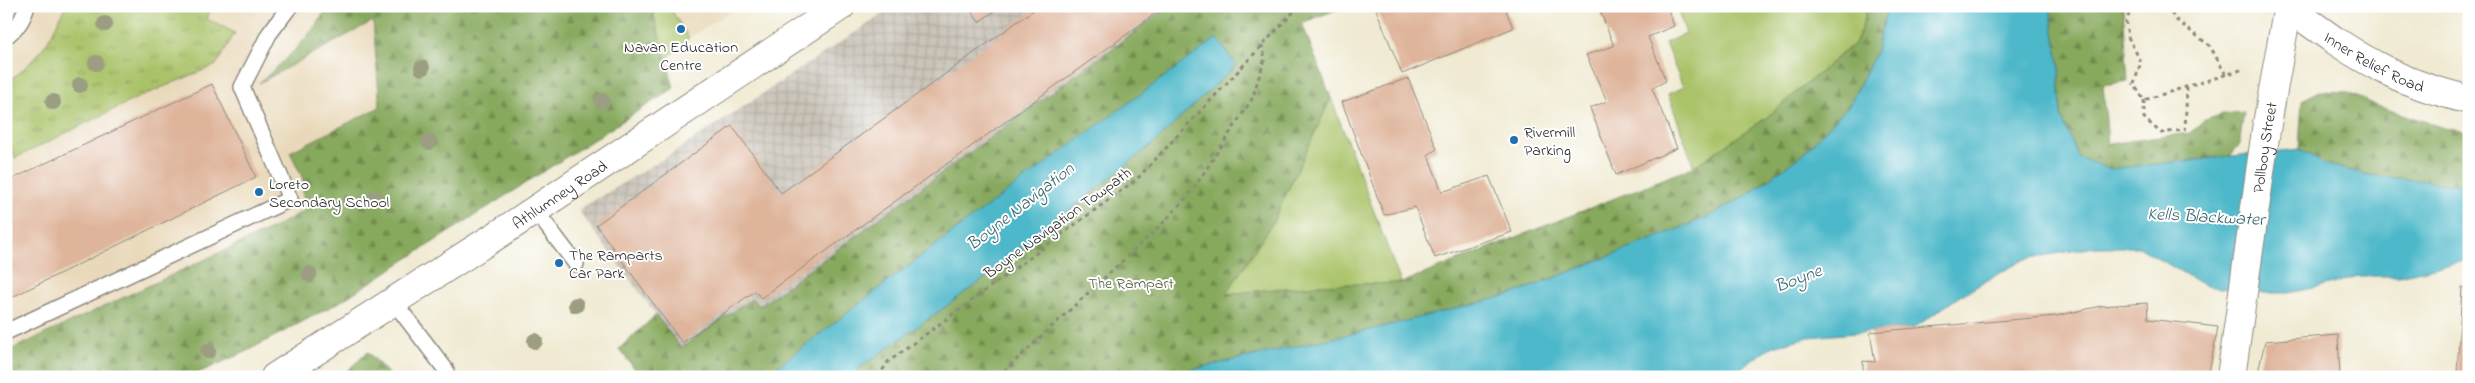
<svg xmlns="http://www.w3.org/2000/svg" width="2475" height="383" font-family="'Indie Flower',sans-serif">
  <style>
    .built { fill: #e9d9ba }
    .industrial { fill: url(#industrial-grid) }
    .grass { fill: #aac369; stroke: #6a774a }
    .forest { fill: url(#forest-firs); stroke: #596a44 }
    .park { fill: url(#park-tufts); stroke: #6a774a }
    .water { fill: #4db8c9; stroke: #3c727a }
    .building { fill: #deb49a }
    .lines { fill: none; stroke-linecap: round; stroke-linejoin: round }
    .service-casing { stroke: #8e8a7e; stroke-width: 18 }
    .secondary-casing { stroke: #8e8a7e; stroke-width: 30 }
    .path { stroke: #8e8a7e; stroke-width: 3; stroke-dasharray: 4 4; stroke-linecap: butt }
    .service { stroke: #fff; stroke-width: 15 }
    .secondary { stroke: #fff; stroke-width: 28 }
    .tree { fill: #9c9e82 }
    .poi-dot { fill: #1f6fb2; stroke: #fff; stroke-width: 2 }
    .labels { text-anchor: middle; stroke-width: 4; stroke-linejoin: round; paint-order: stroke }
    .poi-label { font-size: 16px; fill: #2b2b2b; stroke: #fff; text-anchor: start }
    .street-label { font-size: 16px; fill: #2b2b2b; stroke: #fff }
    .park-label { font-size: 16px; fill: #576041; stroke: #fff }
    .water-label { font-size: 18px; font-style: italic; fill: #39636a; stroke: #fff }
  </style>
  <defs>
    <pattern id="industrial-grid" width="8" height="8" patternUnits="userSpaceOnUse" patternTransform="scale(1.25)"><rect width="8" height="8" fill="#c9c3b8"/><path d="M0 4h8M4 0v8" fill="none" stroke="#ada89e"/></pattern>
    <pattern id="forest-firs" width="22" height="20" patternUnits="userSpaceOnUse" patternTransform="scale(1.25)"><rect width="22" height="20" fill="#87a95d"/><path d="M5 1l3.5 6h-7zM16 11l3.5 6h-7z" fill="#6f8a4d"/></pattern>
    <pattern id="park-tufts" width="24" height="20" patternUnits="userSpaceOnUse" patternTransform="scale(1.25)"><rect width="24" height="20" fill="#aac369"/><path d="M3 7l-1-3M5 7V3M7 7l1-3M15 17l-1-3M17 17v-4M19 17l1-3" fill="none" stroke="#8b9f57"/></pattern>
  </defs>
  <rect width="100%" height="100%" fill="#fff"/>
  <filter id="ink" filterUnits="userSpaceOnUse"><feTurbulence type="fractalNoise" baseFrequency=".02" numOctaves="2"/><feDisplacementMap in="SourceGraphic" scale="10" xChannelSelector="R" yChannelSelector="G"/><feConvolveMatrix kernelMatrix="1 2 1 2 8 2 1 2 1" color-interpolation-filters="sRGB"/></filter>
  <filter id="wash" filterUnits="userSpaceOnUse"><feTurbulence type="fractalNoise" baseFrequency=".0096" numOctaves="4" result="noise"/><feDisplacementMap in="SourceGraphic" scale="20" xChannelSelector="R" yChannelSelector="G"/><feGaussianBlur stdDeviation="1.12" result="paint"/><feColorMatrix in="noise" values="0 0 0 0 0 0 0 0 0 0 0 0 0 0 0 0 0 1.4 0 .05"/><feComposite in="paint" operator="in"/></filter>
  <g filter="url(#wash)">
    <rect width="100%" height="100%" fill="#f0ead2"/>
    <!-- built -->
    <path class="built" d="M6 6H739L689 38 666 59 674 88 338 303 245 352 189 377H6Z"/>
    <!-- industrial -->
    <path class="industrial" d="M895 6H1170L760 306 750 299 681 348 578 210 676 151Z"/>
    <!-- grass -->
    <path class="grass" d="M651 6H669L689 38 666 59Z
      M1676 6H1865L1866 14 1857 41 1766 118 1694 167 1668 94 1683 87 1665 43 1686 33Z
      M1331 98 1401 283 1317 285 1226 294 1273 222Z"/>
    <!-- forest -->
    <path class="forest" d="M328 6H651L674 88 338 303 245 352 189 377H6V352L275 227 307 209 303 197V179L290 152 380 107 373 21 259 83C286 60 311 37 328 6Z
      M1170 6H1346L1302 23 1331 98 1273 222 1226 294 1317 285 1401 283 1693 167 1766 118 1857 41 1866 14 1865 6H1888L1875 54 1850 104 1803 154 1747 195 1706 218 1513 294 1374 329 1158 377H855L858 369 984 279 1155 142 962 225 764 377H636L639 374 619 349 656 315 681 348 751 299 760 306Z
      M2050 6H2123L2128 81 2103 85 2108 144 2190 133 2203 121 2222 114 2244 112 2239 145 2230 156 2109 169 2078 157 2061 116 2059 64Z
      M2320 91 2349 92 2377 106 2448 129 2469 132V186L2369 175 2324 164 2299 149 2302 100Z
      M368 352 391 377H340Z"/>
    <!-- park -->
    <path class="park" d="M65 6H212L207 19 235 33 216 65 139 97 15 158 6 135V83C40 57 48 45 65 6Z"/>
    <!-- water -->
    <path class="water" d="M1888 6H2050L2059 64 2061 116 2078 157 2109 169 2299 149 2324 164 2368 175 2469 186V260L2399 276H2358L2329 285 2288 293H2260L2205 286 2139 247H2095L2025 259 1960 296 1914 328 1809 337 1773 346 1728 377H1158L1374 329 1513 294 1706 218 1747 195 1803 154 1850 104 1875 54Z
      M1217 38 1236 65 1155 142 984 279 858 369 855 377H764L962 225Z"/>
    <g id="blocks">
      <!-- building -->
      <path class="building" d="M967 6H1001L979 22Z
        M1039 6H1166L761 298 755 291 682 343 596 225 732 126 781 193Z
        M1384 6H1516L1506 10 1513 28 1402 74 1376 9Z
        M1598 6H1667L1674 26 1648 37 1666 81 1652 88 1677 148 1616 175 1590 108 1607 101 1586 55 1614 46Z
        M1408 78 1437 149 1428 155 1442 192 1489 176 1512 232 1435 258 1415 207 1384 215 1342 102Z
        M212 84 256 177 6 300V182Z
        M2462 287 2469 288V374L2457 373Z
        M2147 303 2148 319 2218 327 2208 377H1863V361L1875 362 1870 332 2056 316 2101 306Z
        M2338 335 2340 377H2257L2265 341Z"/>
    </g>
  </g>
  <g filter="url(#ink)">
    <use href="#blocks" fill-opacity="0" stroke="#8e8a7e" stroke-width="1"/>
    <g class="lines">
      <!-- service casing -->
      <g class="service-casing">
        <path id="service" d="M6 36C18 28 23 19 27 6
          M535 210 576 264
          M394 302 446 370
          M6 332 290 199 242 87 269 34 290 6"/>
      </g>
      <!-- secondary casing -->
      <g class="secondary-casing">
        <g id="secondary">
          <path id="s1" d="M2287 6C2318 29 2350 53 2385 70 2411 84 2440 92 2469 100"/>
          <path id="s2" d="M275 377 505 230 841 6"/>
          <path id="s3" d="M2231 377 2266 130 2288 6"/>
        </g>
      </g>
      <!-- path -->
      <path class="path" d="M2132 6 2126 22 2128 37 2141 62 2134 84 2144 100 2244 69
        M2167 6 2175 19 2210 46 2226 75
        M2144 100V118L2161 133 2185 130 2187 87
        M878 377 888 362 1137 179 1299 6
        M998 377 1162 224 1192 191 1252 99 1265 58 1262 46"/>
      <!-- service -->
      <use href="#service" class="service"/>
      <!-- secondary -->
      <use href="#secondary" class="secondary"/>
    </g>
    <!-- trees -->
    <g class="tree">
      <circle cx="105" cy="24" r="8"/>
      <circle cx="96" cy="63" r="8"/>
      <circle cx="422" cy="68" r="8"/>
      <circle cx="80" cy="85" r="8"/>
      <circle cx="602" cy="101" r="8"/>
      <circle cx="53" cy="102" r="8"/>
      <circle cx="429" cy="142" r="8"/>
      <circle cx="375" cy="198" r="8"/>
      <circle cx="309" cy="274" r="8"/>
      <circle cx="576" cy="305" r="8"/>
      <circle cx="535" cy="341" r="8"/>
      <circle cx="208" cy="351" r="8"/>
    </g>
  </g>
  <!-- markers -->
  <g class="poi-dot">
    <circle cx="681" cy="29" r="5"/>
    <circle cx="1514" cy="140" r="5"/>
    <circle cx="259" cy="192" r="5"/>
    <circle cx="559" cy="263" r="5"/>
  </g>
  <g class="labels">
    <!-- poi labels -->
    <g class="poi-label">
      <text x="681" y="52" text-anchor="middle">Navan Education<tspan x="681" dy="18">Centre</tspan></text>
      <text x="1524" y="137">Rivermill<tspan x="1524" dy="18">Parking</tspan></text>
      <text x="269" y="189">Loreto<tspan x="269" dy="18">Secondary School</tspan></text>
      <text x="569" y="260">The Ramparts<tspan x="569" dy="18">Car Park</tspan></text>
    </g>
    <!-- street labels -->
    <g class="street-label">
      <text dy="6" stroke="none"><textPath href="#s1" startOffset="104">Inner Relief Road</textPath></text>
      <text dy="6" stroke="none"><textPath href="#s3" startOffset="232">Pollboy Street</textPath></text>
      <text dy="6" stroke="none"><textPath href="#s2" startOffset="338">Athlumney Road</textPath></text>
      <text transform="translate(1057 222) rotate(-36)" y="6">Boyne Navigation Towpath</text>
    </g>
    <!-- park labels -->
    <g class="park-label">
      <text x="1131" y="288">The Rampart</text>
    </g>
    <!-- water labels -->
    <g class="water-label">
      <text transform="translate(1020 206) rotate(-38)" y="6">Boyne Navigation</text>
      <text transform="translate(2206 216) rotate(3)" y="6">Kells Blackwater</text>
      <text transform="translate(1798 278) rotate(-21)" y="6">Boyne</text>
    </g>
  </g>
  <!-- margin -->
  <rect width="2475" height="383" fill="none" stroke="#fff" stroke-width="25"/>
</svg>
